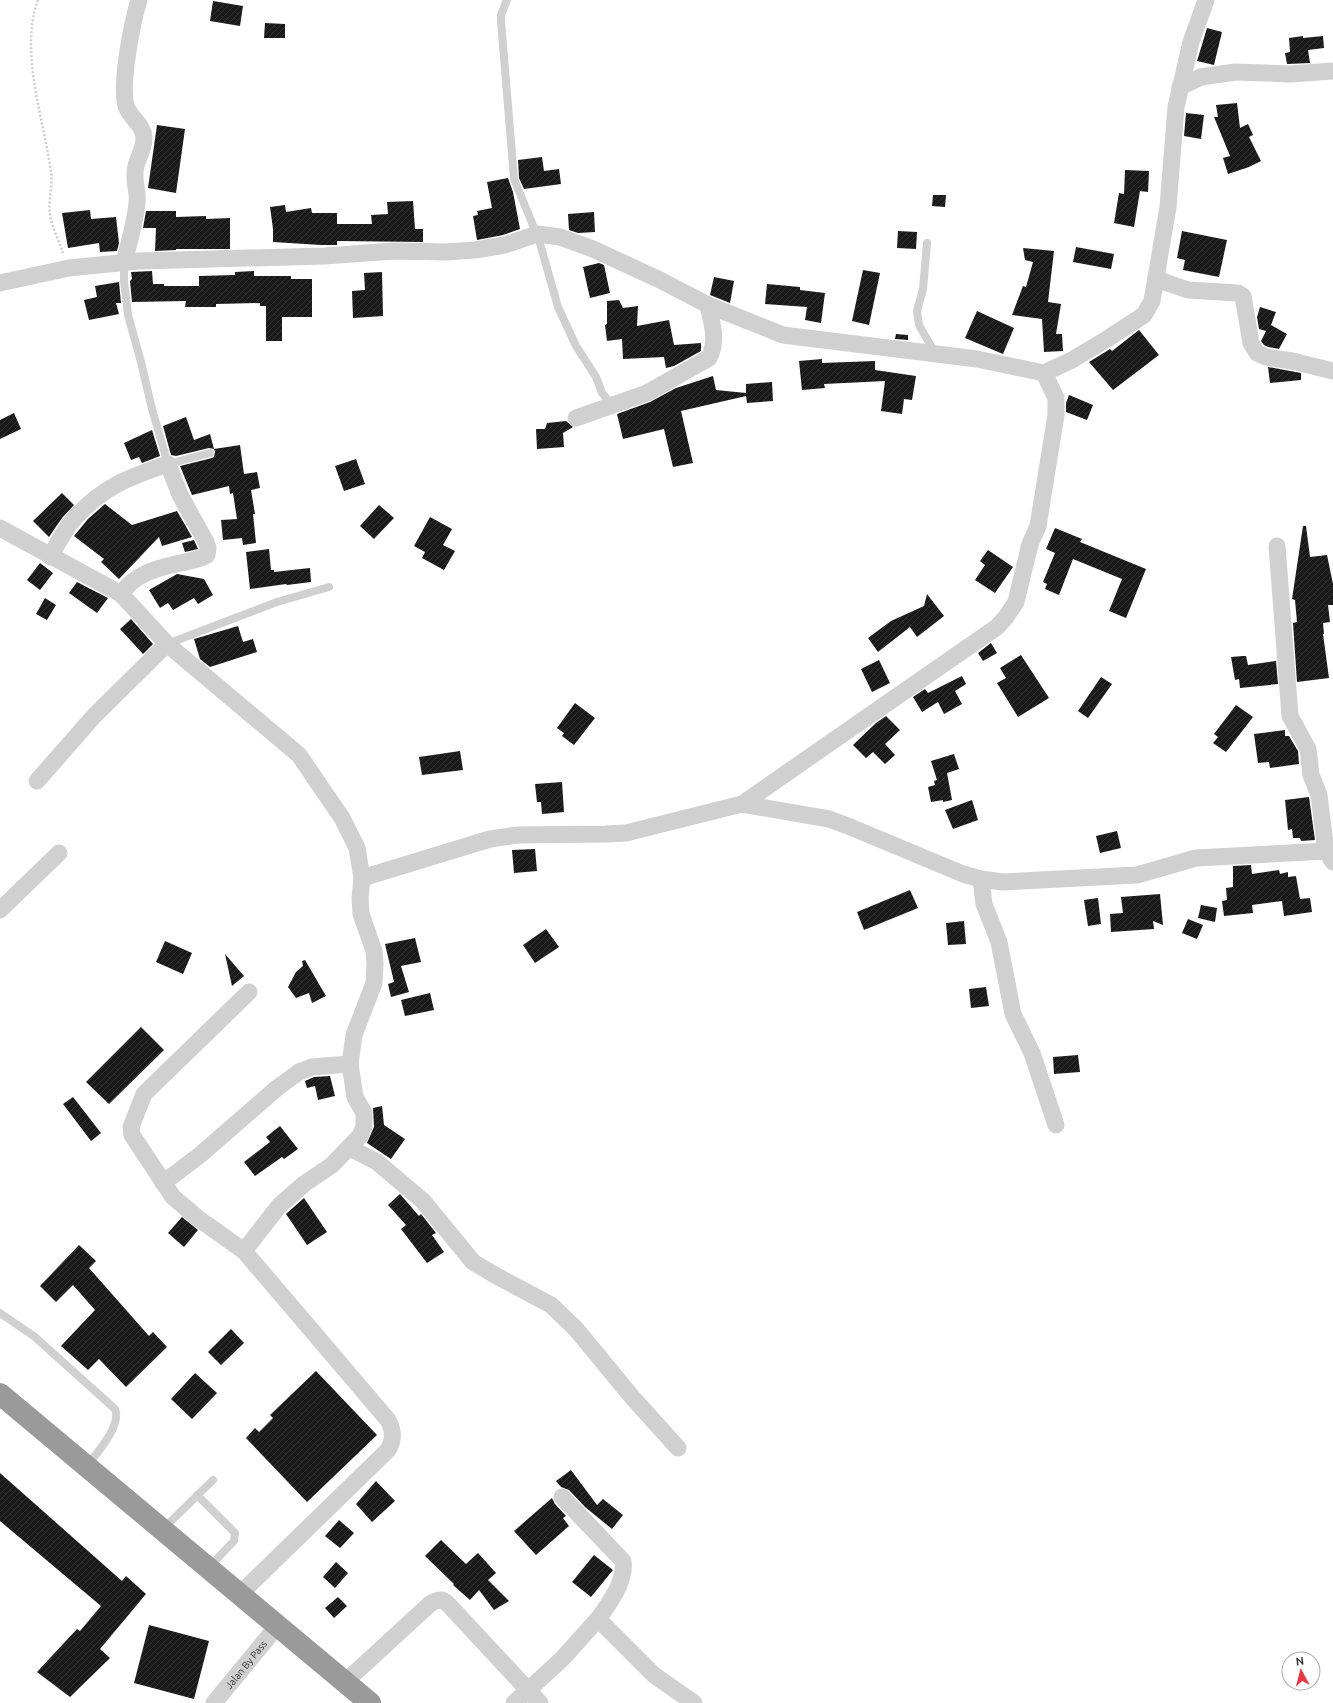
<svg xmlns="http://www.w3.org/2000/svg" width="1333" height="1703" font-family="Ubuntu,sans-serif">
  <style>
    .building { fill: url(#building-hatch) }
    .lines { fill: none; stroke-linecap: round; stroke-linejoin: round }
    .path { stroke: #cdcdcd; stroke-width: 2.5; stroke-dasharray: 2 2; stroke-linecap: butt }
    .lane { stroke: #d0d0d0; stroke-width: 8 }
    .street { stroke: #d0d0d0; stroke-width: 17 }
    .highway { stroke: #9a9a9a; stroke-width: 22 }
    .labels { text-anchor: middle; stroke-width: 4; stroke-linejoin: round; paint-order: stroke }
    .street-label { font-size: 10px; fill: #333; stroke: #fff }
  </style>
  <defs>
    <pattern id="building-hatch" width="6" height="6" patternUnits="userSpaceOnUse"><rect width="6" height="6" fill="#1a1a1a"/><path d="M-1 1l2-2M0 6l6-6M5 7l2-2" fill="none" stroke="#333"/></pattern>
  </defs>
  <rect width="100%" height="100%" fill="#fff"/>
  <!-- building -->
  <path class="building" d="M213 1 243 6 240 26 210 21Z
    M265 23 285 24V38H264Z
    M1207 28 1222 32 1214 65 1197 61Z
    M1303 36V38L1323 36 1324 48 1308 50 1310 63 1287 64 1285 53 1290 52 1289 38Z
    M1237 103 1240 128 1248 124 1253 135 1249 137 1261 161 1249 167 1228 174 1223 158 1230 156 1214 117H1218L1216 105Z
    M1186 113 1204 115 1201 139 1184 136Z
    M157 125 185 129 176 193 148 188Z
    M542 157 544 171 559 169 561 184 524 189 519 178 518 160Z
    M1125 170 1149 171 1148 192 1140 191 1134 227 1114 223 1119 193 1124 194Z
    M508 178 513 192 520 229 503 235 477 240 473 216 478 215 477 211 492 208 487 182Z
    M933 195H946L945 207 932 206Z
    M413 201 415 229H423V242L337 241V245H321L273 242V229L270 207 285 205 286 212 311 208 312 213H337V224H372L371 215 388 214 387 202Z
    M90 210 91 219 116 217 119 243 117 251 100 252 99 243 68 248 62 213Z
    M146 211H176V217L206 216V219L230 218V249H176V250L155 251 156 228H143Z
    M594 212 595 232 578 233 569 230 568 214Z
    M898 231 917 232 916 249 897 248Z
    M1182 231 1227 240 1219 277 1183 270 1185 260 1177 258Z
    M1076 247 1114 254 1111 269 1073 262Z
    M1023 248 1054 251 1048 302 1061 304 1056 334H1062L1063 351 1044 352 1042 319 1012 315 1023 286 1026 287 1033 262 1025 260Z
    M599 263 604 265 610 293 590 298 583 267Z
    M863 270 880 273 869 325 852 321Z
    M152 271 153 284H164V286H199V276L235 275V272L254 271V276H291V279H312V317H282V341H266V306H260V303L216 304V307H185L186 301 132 302 130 281 132 279 131 272Z
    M382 272 383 316 353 318 352 291 365 290 364 273Z
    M714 277 734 281 730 303 710 295Z
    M119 282 121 303H116L119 314 89 320 84 300 97 297 95 286Z
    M767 284 800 287V290L825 293 821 323 805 320 807 307 765 304Z
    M619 300 623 308 638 306 637 326 669 320 674 345 701 343V351L674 366 666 368 664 357 623 359 622 339 607 341 605 325 607 324V301Z
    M1260 307 1276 312 1271 325 1287 334 1279 349 1268 347 1264 345 1261 341 1266 331 1259 329 1257 317Z
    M977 311 1014 328 1003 354 965 338Z
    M1139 330 1159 355 1113 390 1089 362 1110 349 1112 351Z
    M896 334 908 335V340L895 339Z
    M822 359V363L875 361V370L916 376 912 400 904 399 902 414 881 411 885 381 824 384 825 388 802 390 799 361Z
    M1268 367 1301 373V380L1270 383Z
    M713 376 716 390 746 393V384L772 382 773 401 747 403 746 396 681 411 693 463 673 467 664 429 623 439 617 414 650 402 676 388Z
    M1069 395 1093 405 1087 420 1066 412V403Z
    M14 413 21 429 0 439V420Z
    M186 417 194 440 210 434 214 449 240 445 244 474 257 472 260 488 251 490 255 514H253L256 543 243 545 242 538 223 540 221 520 237 519 233 493 230 494 229 486 192 495 180 466 212 458 214 457 215 452 214 449 209 448 176 456 171 455 163 426Z
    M566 421 573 427 563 433 564 447 537 449 536 429H545L547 423Z
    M152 430 160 456 142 463 139 457 131 460 124 443Z
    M356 459 365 484 344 491 335 466Z
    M62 493 74 505 62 518 49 537 33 521Z
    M105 504 132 525 177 511 192 537 162 546 159 537 119 579 101 562 104 559 74 536 88 519Z
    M379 505 394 518 374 539 360 526Z
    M430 517 452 529 443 545 455 551 444 570 422 558 425 552 414 546Z
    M1303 526H1306L1310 557 1327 555 1333 584V605H1328L1330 622 1323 623 1324 634H1323L1329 678 1297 682 1293 623 1297 622 1295 600 1292 599Z
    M1055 528 1082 539 1080 542 1146 569 1126 618 1109 611 1122 579 1073 559 1059 595 1045 589 1047 584 1043 582 1055 553 1046 549Z
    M194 540 198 549 185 552 182 543Z
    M269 549 271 570H274V572L310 568 311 582 287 585 286 584 250 589 246 552Z
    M988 550 1013 567 995 593 975 580 985 565 980 561Z
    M40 563 53 573 40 590 27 580Z
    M177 574 204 579 213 595 198 604 194 598 173 610 168 603 160 608 149 590Z
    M77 582 108 598 97 613 69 593Z
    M927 594 944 616 917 637 910 627 878 652 868 638 891 621 924 606Z
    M45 598 56 605 47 620 36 614Z
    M131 619 153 644 143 654 120 629Z
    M238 626 243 642 253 639 257 652 210 667 200 659 194 639Z
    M991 643 997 653 983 661 978 653Z
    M1021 655 1049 698 1018 717 997 683 1006 678 1000 668Z
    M1243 656H1246L1248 665 1276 661 1278 684 1240 688 1239 679 1235 680 1231 657Z
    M879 660 890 683 872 692 861 669Z
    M962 676 966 684 955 691 962 704 944 714 938 702 922 712 913 697 925 689 928 693Z
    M1101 677 1112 684 1088 718 1078 711Z
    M575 703 595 718 574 745 562 736 564 733 557 728Z
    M1236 705 1253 717 1226 752 1213 743 1218 737 1214 734Z
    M886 716 900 730 885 744 895 755 885 764 873 752 866 758 853 745 876 723Z
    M1285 730V736H1289L1298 751 1299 764 1270 768 1269 762 1258 763 1254 734Z
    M460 751 463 770 422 775 419 757Z
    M954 754 959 769 947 773 952 800 943 802V800L931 802 928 787 935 785 934 781 937 780 931 761Z
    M562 782 564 812 542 814 541 802H537L535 784Z
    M1309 797 1315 840 1301 841 1300 838H1293L1292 829 1288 830 1285 800Z
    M972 800 978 820 953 829 945 810Z
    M1117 831 1121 848 1100 853 1096 836Z
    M535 849 537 871 514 873 512 850Z
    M1251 865 1252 874 1279 870 1280 874 1288 872V877L1296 876 1300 899 1310 898 1312 912 1284 916 1282 901 1252 905 1253 913 1224 916 1222 901 1227 900 1226 888 1233 887V866Z
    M910 890 918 908 864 930 857 912Z
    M1160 894 1163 925 1153 921 1154 929 1111 932 1110 914 1123 913 1121 897Z
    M1098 898 1101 924 1088 926 1084 900Z
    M1201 905 1217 908 1215 922 1198 918Z
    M1188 919 1203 925 1197 939 1182 933Z
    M964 921 966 944 948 945 946 923Z
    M546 929 559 947 535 963 523 945Z
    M415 938 421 962 401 966 409 992 391 997 388 984 394 982 385 944Z
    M165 941 192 953 183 974 156 962Z
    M225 954 244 976 232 986Z
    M305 960 326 996 312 1003 309 993 296 998 288 987 296 972 303 966 302 961Z
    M986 987 989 1006 971 1008 969 989Z
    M430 993 434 1010 405 1016 401 1000Z
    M141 1027 164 1050 109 1104 86 1082Z
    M1078 1055 1080 1072 1054 1074 1053 1057Z
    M330 1076 335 1096 318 1100 315 1086 307 1088 305 1081 314 1077Z
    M73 1097 101 1133 91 1141 63 1104Z
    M382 1106 384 1125 405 1139 391 1159 367 1143 374 1127 373 1108Z
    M280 1126 298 1149 284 1159 282 1157 255 1176 244 1162 270 1142 266 1137Z
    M400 1194 419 1216 421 1214 436 1233 432 1235 444 1252 427 1263 401 1229 406 1225 388 1205Z
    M304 1198 327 1232 307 1245 286 1214Z
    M182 1217 198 1230 184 1247 168 1233Z
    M79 1245 96 1261 89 1268 149 1336 153 1332 167 1347 126 1387 99 1359 88 1370 61 1346 95 1310 73 1285 56 1302 40 1286Z
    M231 1329 244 1343 221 1365 208 1352Z
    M316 1371 377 1435 307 1502 246 1438 255 1428 259 1432 273 1418 270 1415Z
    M195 1373 217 1393 192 1419 171 1399Z
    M571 1470 597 1505 603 1499 623 1515 612 1529 585 1507 569 1490 561 1487 556 1481Z
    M0 1473 122 1581 126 1576 146 1594 100 1649 110 1658 70 1697 37 1672 77 1629 80 1631 101 1606 0 1521Z
    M376 1481 395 1501 372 1522 356 1504Z
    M552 1498 555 1504 566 1516 563 1518 569 1526 536 1555 514 1531Z
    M339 1520 354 1533 340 1548 325 1536Z
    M441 1540 466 1564 478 1553 496 1573 488 1580 509 1601 494 1610 479 1590 470 1600 453 1585 454 1584 425 1556Z
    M594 1555 613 1570 591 1597 572 1582Z
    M336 1562 348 1573 335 1588 323 1577Z
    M338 1597 347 1606 334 1618 325 1608Z
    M149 1625 209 1641 194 1699 134 1683Z"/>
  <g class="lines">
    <!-- path -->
    <path class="path" d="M38 0C19 51 44 120 51 172 53 186 48 201 50 215 52 227 59 241 63 253"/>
    <!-- lane -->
    <path class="lane" d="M507 0 501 15V21L514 179 539 240 558 307 576 346 596 377 602 393 612 405
      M927 243 923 289 917 311 919 325 935 353
      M124 262V281L128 315 141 362 152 409 168 464 210 453
      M167 644 277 602 329 587
      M0 1313 35 1337 115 1409C122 1425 97 1453 87 1466
      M197 1495 235 1533 234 1541 208 1568
      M163 1529 213 1480"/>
    <!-- street -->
    <g class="street">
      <path d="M1180 87 1201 77 1235 72 1291 74 1333 71"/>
      <path d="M124 262C129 243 135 223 137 203 139 192 132 180 136 166 138 157 145 147 144 137 143 124 130 118 126 106 120 84 132 23 139 0"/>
      <path d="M1156 279 1188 290 1238 293 1243 296 1251 343 1257 353 1266 357 1292 361 1333 371"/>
      <path d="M0 283 69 268 139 261 325 256 394 251 446 252 475 250 505 245 537 234 560 237 593 249 660 280 708 305 783 335 977 359 1044 373 1072 360 1107 339 1144 315 1152 301 1168 207 1176 107 1191 42 1206 0"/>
      <path d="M576 418 647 393 709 358C718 341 712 323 708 305"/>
      <path d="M0 528 121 594 167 644 299 755 342 818 357 848 362 878 360 898 361 914 374 951 375 963 374 983 354 1035 350 1064 355 1097 364 1113V1127L360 1136 332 1165 304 1184 279 1206 244 1251"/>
      <path d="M1277 546 1290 716 1308 749 1311 775 1319 795 1326 851"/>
      <path d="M50 557C57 545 64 530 73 520 102 487 129 477 168 464L180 495 206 542 208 548 207 555C199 560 189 561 180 563 157 568 134 574 121 594"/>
      <path d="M37 781 94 716 167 644"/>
      <path d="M742 804 997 627 1006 617 1016 602 1030 544 1038 526 1056 415V398L1044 373"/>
      <path d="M362 878 490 839 518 835 606 834 626 833 742 804 829 819 848 826 963 874 981 879 1003 882 1137 875 1196 858 1326 851 1333 862"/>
      <path d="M981 879 984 904 999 942 1013 1014 1032 1053 1056 1125"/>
      <path d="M0 910 59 853"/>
      <path d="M350 1148 377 1162 423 1201 473 1262 493 1274 551 1305 576 1329 632 1397 678 1448"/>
      <path d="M163 1183 200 1155 277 1088 299 1072 312 1067 350 1064"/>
      <path d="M562 1497 623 1561C626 1581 609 1604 598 1619"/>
      <path d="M239 1595 388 1450C394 1440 394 1431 388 1420L244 1251 199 1219 173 1197 132 1135 131 1127 144 1094 249 992"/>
      <path d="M345 1682 430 1604C436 1600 442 1598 447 1603L540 1703"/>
      <path id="s1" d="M214 1703 278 1625"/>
      <path d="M514 1703 562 1659 598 1619 654 1675 694 1703"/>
    </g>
    <!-- highway -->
    <path class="highway" d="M0 1394 370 1703"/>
  </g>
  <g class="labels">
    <!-- street labels -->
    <g class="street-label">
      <text dy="4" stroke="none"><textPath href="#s1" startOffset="50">Jalan By Pass</textPath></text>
    </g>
  </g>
  <!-- north arrow -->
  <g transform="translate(1301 1671) rotate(353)"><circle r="19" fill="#ffffff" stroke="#adadad"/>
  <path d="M0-3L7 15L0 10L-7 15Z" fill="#e63946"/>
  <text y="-6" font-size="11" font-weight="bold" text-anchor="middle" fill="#333333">N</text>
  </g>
</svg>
